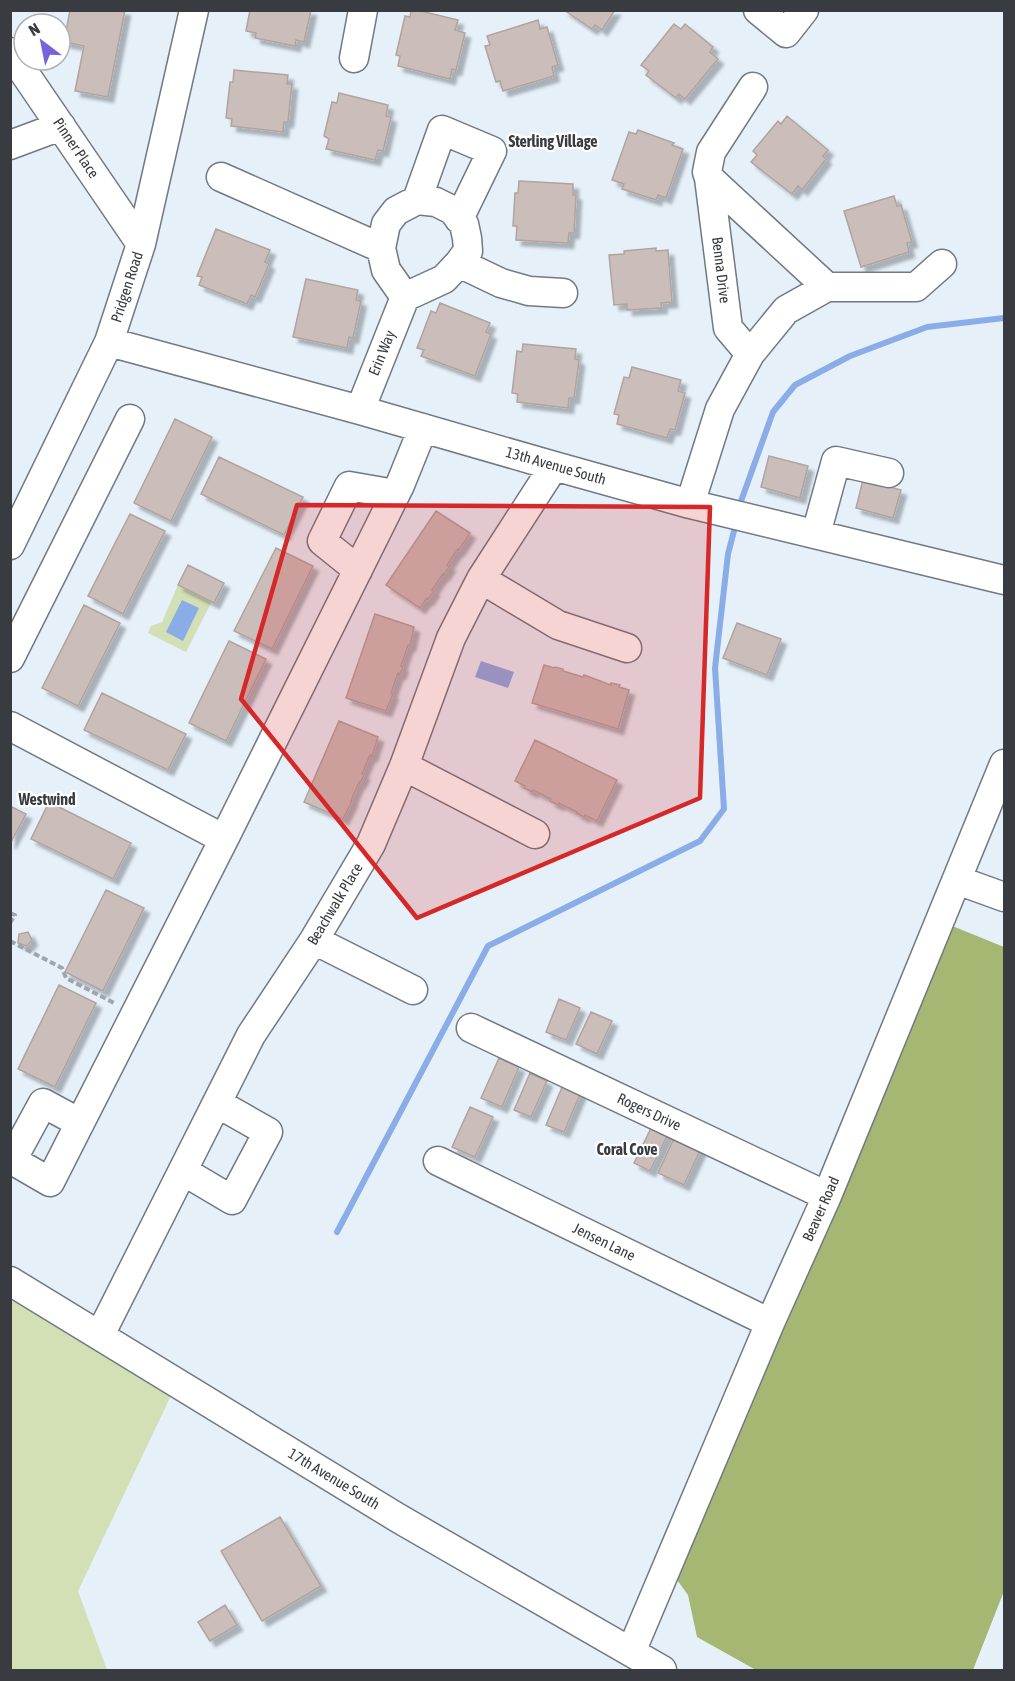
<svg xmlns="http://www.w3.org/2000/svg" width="1015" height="1681" font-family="'Asap Condensed',sans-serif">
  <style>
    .green { fill: #d3dfb5 }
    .forest { fill: #a5b772 }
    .water { fill: #8aade8 }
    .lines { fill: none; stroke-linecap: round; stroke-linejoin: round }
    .stream { stroke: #8aade8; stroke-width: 6 }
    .building { fill: #cbbdb9; stroke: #b1a49f; stroke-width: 1.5; filter: url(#shadow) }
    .minor-casing { stroke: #717982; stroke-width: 31 }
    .path { stroke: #9ea5ac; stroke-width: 4; stroke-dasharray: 6 3; stroke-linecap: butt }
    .minor { stroke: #fff; stroke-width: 28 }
    .marked { fill: #d62828; fill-opacity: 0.2; stroke: #d62828; stroke-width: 4.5; stroke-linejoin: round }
    .labels { text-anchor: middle; stroke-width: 4.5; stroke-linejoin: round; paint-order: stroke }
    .street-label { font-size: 15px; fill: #383b3f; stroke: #fff }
    .neighbourhood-label { font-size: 16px; font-weight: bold; fill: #383b3f; stroke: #fff }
  </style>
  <defs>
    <filter id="shadow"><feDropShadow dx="5.5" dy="5.5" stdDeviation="1.5" flood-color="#0004"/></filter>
  </defs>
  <rect width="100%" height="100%" fill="#e6f0f9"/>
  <!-- green -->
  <path class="green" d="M178 585 212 601 186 652 148 633 151 626 162 622Z
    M10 1282 177 1383 78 1591 107 1670H11Z"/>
  <!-- forest -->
  <path class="forest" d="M940 921 1004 947V1591L973 1670H756L697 1637 688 1595 667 1566Z"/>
  <!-- water -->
  <path class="water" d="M182 600 199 608 183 641 166 632Z
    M481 661 514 672 508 688 475 677Z"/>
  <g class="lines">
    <!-- stream -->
    <path class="stream" d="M740 504 773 412 795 385 850 356 927 327 1004 318
      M337 1232 488 946 700 841 724 809 715 668 728 554 734 531"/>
  </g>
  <!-- building -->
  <path class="building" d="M70 10H125L108 97 75 91 84 46 64 42Z
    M250 10H311L304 42 296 40 295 46 255 38 256 33 246 31Z
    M411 10H417L458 20 455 30 465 33 456 70 452 69 450 79 398 66 400 56 396 55 405 16 410 17Z
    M564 10H615L602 30 595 25 592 29Z
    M538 20 540 29 547 27 558 65 552 67 554 76 503 91 500 81 496 82 485 46 490 45 487 36Z
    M674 24 681 29 685 24 713 47 710 52 718 59 685 99 679 94 676 98 646 75 649 71 641 65Z
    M234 70 288 75 287 84H292L288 122H284L283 132 231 126 232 119 226 118 230 82H233Z
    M339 93 388 105 386 116 391 117 383 151 378 150 375 160 326 149 329 139 324 136 332 102 337 103Z
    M787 116 828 150 823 156 826 159 802 190 798 186 792 194 751 162 757 155 753 151 778 121 781 124Z
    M638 130 674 143 672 145 683 149 666 198 658 195 656 200 622 189 624 184 612 180 629 132 636 134Z
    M519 181 573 184V195H576L574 233H569L568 243 516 240 517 226H513L515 193H518Z
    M894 196 897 206 901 205 912 242 907 243 909 252 861 267 844 211Z
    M216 229 270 250 265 262 269 264 255 297 251 295 247 304 199 285 202 277 197 276Z
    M656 248V251L668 250 672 302 661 303 662 308 627 310V304L614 305 609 255 624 254V251Z
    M306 279 358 290 356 300 361 301 353 338 349 337 347 348 293 337Z
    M440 303 490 323 486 332 491 334 475 376 421 356 424 350 417 348 431 311 436 313Z
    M523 344 576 349 575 359 579 360 574 398H569L568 408 517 402 518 394 512 393 517 351 522 352Z
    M632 367 681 380 678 391 685 393 675 430 670 429 667 438 617 424 619 415 614 414 624 377 629 378Z
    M175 419 212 437 171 521 134 503Z
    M769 456 808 466 800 498 761 487Z
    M219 457 303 497 284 535 201 494Z
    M863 480 901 490 893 518 856 508Z
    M436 511 470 533 459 550 458 549 447 565 450 566 444 575 443 574 432 590 434 591 428 600 427 598 420 608 386 585Z
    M130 514 165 531 123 614 88 596Z
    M276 548 313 566 272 649 234 631Z
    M188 565 224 583 214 603 178 585Z
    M84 605 120 623 78 706 42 688Z
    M375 614 414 627 410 646 408 645 401 666 403 667 400 674 398 673 391 693 393 694 386 711 346 698Z
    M737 623 781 639 767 675 723 658Z
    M229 641 266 659 226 741 189 723Z
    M544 665 554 668 555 667 563 669V671L583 677 584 675 611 685V683L620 685 619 687 629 690 618 729 532 703Z
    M102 693 186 734 168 770 84 730Z
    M339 721 378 737 372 756 370 755 362 774 364 775 360 783 359 782 351 801H352L343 819 304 802Z
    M535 740 617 780 597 821 585 815 584 817 576 813 577 812 559 803 558 805 550 801 551 799 533 790 532 792 524 788 525 786 515 781Z
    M49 802 131 843 113 879 31 839Z
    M10 806 26 814 10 844Z
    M106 890 144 908 103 991 65 972Z
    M28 932 32 940 27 946 18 943 19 934Z
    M59 985 96 1003 55 1087 18 1069Z
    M559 999 580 1008 566 1040 546 1032Z
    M591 1012 612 1021 597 1054 576 1044Z
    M499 1058 519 1067 502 1107 481 1098Z
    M530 1073 547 1081 531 1117 514 1110Z
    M563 1085 581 1092 564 1132 546 1125Z
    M470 1107 493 1117 475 1157 452 1147Z
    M654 1122 670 1130 650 1171 634 1163Z
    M677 1132 703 1144 684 1185 658 1173Z
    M280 1517 321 1586 262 1621 221 1551Z
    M225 1605 237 1625 210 1641 198 1622Z"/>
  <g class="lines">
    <!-- minor casing -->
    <g class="minor-casing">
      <path id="minor" d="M758 10 786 33 804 10
        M10 52 141 244
        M354 58 363 10
        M10 145 61 126
        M221 177 381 248
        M709 178 707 172 711 152 753 87
        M417 200 442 130 492 151 459 219
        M459 263 501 283 529 291 563 293
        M109 342 360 410 554 466 690 504 1004 580
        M750 354 728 328 709 178 827 287
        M360 410 405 297 444 279 459 263 468 251 467 238 464 224 452 210 436 202 417 200 396 211 386 224 381 248 386 270 405 297
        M690 504 720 409 750 354 786 310 827 287H916L942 264
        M816 534 836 461 889 473
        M10 545 109 342 141 244 194 10
        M358 570 322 541 349 486 395 494
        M481 579 558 625 627 648
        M10 658 130 419
        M10 726 224 839 400 485 423 428
        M404 766 535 834
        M957 880 1004 897
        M314 940 413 990
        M471 1028 827 1196
        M80 1123 43 1103 12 1160 50 1182C108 1068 166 954 224 839
        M438 1161 770 1323
        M183 1171 232 1200 268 1132 217 1103
        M10 1281 398 1518 662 1670
        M100 1335 251 1035 314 940 371 844 404 766 451 638 481 579 554 466
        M631 1652 770 1323 827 1196 1004 764"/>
    </g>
    <!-- path -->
    <path class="path" d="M10 913 15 915 10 923
      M10 941 62 968 66 978 116 1004"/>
    <!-- minor -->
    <use href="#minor" class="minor"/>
  </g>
  <!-- marked area -->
  <path class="marked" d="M297 505 710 507 700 798 417 918 241 699Z"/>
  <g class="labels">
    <!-- street labels -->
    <g class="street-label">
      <text transform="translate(76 148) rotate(56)" y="5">Pinner Place</text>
      <text transform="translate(721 270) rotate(83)" y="5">Benna Drive</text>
      <text transform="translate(127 287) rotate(-72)" y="5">Pridgen Road</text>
      <text transform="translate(382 353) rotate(-68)" y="5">Erin Way</text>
      <text transform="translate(556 466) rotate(16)" y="5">13th Avenue South</text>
      <text transform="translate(335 904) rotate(-59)" y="5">Beachwalk Place</text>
      <text transform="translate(649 1112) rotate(25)" y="5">Rogers Drive</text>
      <text transform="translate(821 1209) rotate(-66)" y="5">Beaver Road</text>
      <text transform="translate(604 1242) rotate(26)" y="5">Jensen Lane</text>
      <text transform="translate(334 1479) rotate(31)" y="5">17th Avenue South</text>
    </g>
    <!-- neighbourhood labels -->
    <g class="neighbourhood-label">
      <text x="553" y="147">Sterling Village</text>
      <text x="47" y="805">Westwind</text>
      <text x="627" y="1155">Coral Cove</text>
    </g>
  </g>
  <!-- border -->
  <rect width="1015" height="1681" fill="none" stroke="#383b3f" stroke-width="24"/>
  <!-- north arrow -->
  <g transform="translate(42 42) rotate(328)"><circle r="28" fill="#ffffff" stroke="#afb1b2" stroke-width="1.5"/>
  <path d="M0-4.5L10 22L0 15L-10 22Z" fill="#7862dc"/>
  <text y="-9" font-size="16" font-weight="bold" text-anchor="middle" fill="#383b3f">N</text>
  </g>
</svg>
